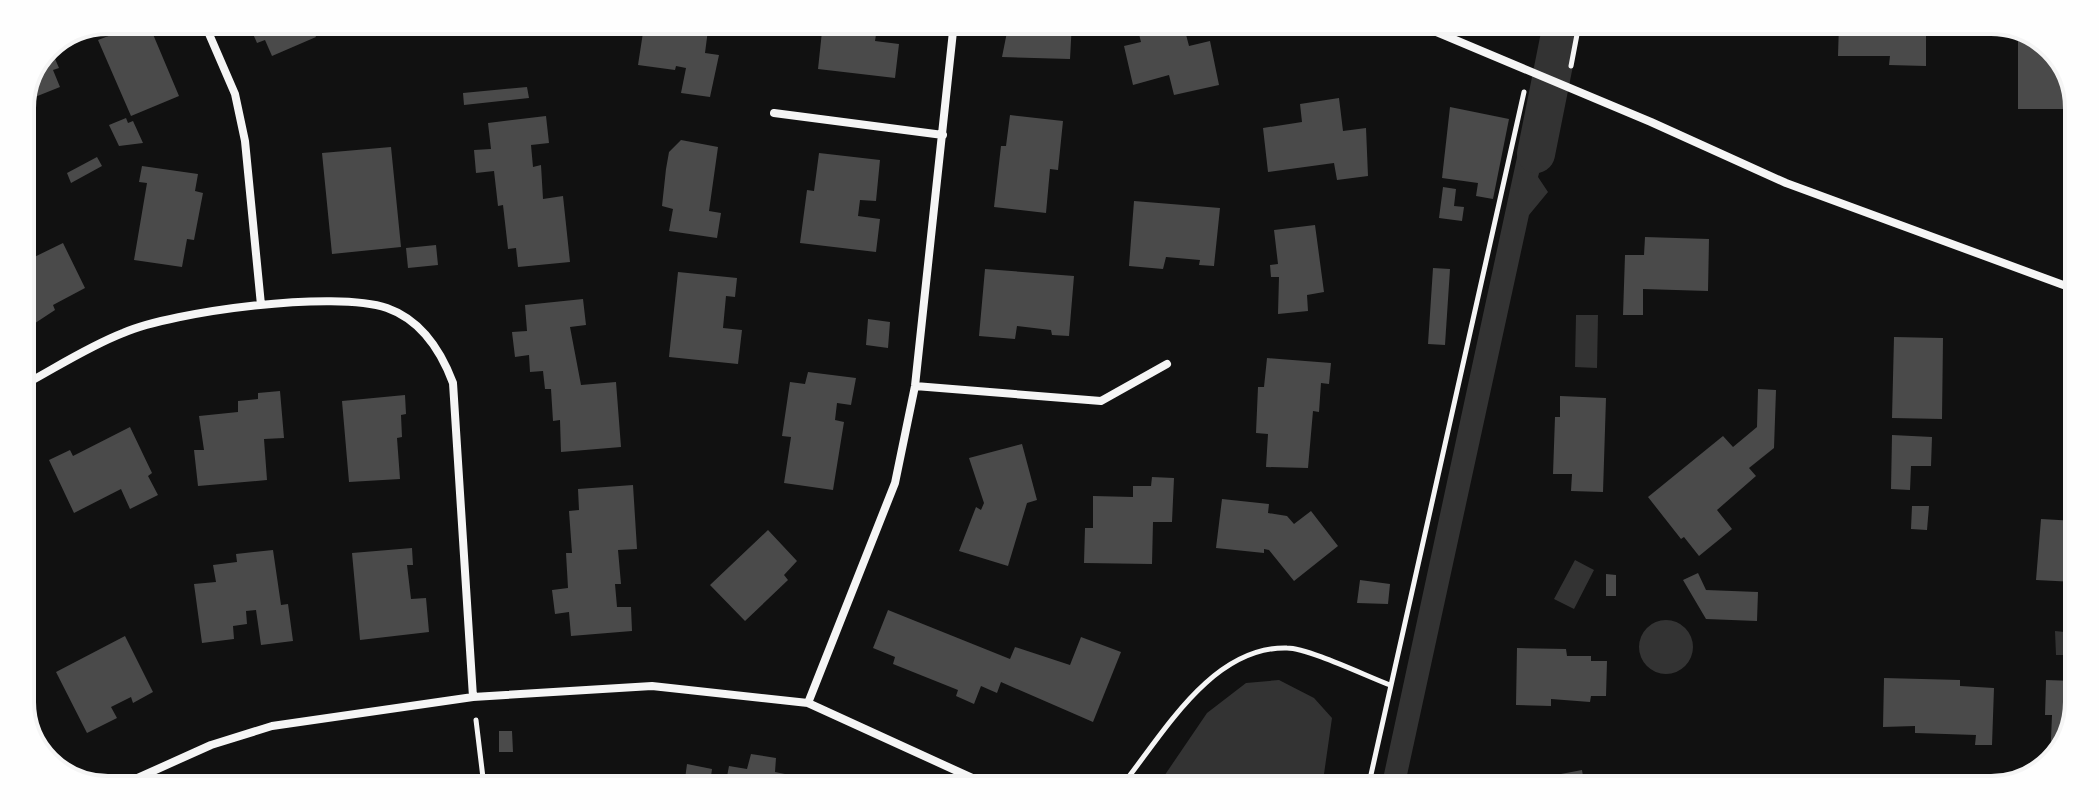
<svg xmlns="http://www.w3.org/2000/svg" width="2099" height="810" font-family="'Noto Serif',serif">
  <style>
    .water { fill: #333 }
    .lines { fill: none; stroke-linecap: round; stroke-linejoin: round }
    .canal { stroke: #333; stroke-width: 38 }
    .building { fill: #4a4a4a }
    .path { stroke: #f5f5f5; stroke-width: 5 }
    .minor { stroke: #f5f5f5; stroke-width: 8 }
    .rim { fill: none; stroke: #f5f5f5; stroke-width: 4 }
  </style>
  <rect width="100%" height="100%" fill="#111"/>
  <!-- water -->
  <path class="water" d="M1545 24H1570L1562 58 1547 50 1542 39Z
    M1530 97 1557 109 1538 177 1548 192 1529 215 1404 789 1381 788Z
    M1576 315H1598L1597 368 1575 367Z
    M1575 560 1594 570 1574 609 1554 599Z
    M1639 647a27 27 0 1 1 54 0a27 27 0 1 1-54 0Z
    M2055 631 2075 633V655H2056Z
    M1279 680 1314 698 1332 718 1322 788H1156L1207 713 1246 683Z"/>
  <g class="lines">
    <!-- canal -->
    <path class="canal" d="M1536 154 1562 24"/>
  </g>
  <!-- building -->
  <path class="building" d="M147 20 179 96 131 116 98 40 111 35 105 21Z
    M247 20 309 21 316 37 272 56 265 40 257 43Z
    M410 21H437V22L413 28Z
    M653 21 709 22 705 53 719 55 710 97 681 93 686 68 676 66 675 70 638 65 644 26 652 27Z
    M823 22H878L875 41 899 44 895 78 818 69Z
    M1009 22H1072L1070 59 1002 57Z
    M1152 23H1183L1189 46 1210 41 1219 85 1174 95 1169 75 1133 85 1124 46 1141 42 1137 26Z
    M1839 24 1926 25V66L1889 65 1890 56H1838Z
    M2018 37H2037L2060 54 2069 75V109H2018Z
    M49 45 59 68 53 70 60 87 20 103Z
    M527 87 529 98 464 105 463 93Z
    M1339 98 1343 131 1366 128 1368 176 1337 180 1334 163 1268 172 1263 128 1302 122 1300 104Z
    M1450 107 1509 119 1493 199 1476 196 1478 183 1442 178Z
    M1010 115 1063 121 1058 170 1050 169 1046 213 994 207 1001 146H1006Z
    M546 116 549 143 531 145 533 167 541 165 543 199 563 196 570 262 518 267 516 248 508 249 503 205 498 206 494 171 476 173 474 150 491 149 488 123Z
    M126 118 128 123 133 121 143 143 119 146 109 125Z
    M681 140 718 147 709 211 721 213 717 238 669 231 673 209 662 206 666 169 669 152Z
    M391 147 401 247 332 254 322 153Z
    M819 153 880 160 876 201 860 200 858 216 880 219 876 252 800 243 807 190 814 191Z
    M97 157 102 166 71 183 67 173Z
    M142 166 198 174 195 191 203 193 194 240 187 239 182 267 134 260 147 183 139 182Z
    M1443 187 1456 189 1454 206 1464 207 1462 221 1439 218Z
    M1134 201 1220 208 1214 266 1199 265 1200 260 1166 257 1163 269 1129 266Z
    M1315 225 1324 292 1307 295 1308 311 1278 314 1279 277H1271L1270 265 1278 264 1274 230Z
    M1645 237 1709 239 1708 291 1643 289V315H1623L1625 255H1644Z
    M63 243 85 288 53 305 55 310 20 333V264Z
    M436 245 438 265 408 268 406 248Z
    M1433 268 1450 269 1445 345 1428 344Z
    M985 269 1074 276 1069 336 1052 335 1051 330 1017 326 1015 339 979 336Z
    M678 272 737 278 735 297 726 296 723 328 742 330 738 364 669 357Z
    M583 299 586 325 570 327 581 385 616 382 621 447 561 452 560 420 553 421 551 389H545L543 371 530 372 529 355 515 357 512 332 527 331 525 305Z
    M868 319 890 322 888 348 866 345Z
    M1894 337 1943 338 1942 419 1892 418Z
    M1267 358 1331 363 1329 384 1321 383 1319 412 1313 411 1308 468 1266 467 1268 434 1256 433 1258 387H1264Z
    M808 372 856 378 851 405 837 403 835 420 844 422 833 490 784 483 791 437 782 436 790 382 805 384Z
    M1758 389 1776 390 1774 448 1749 468 1756 476 1717 510 1732 529 1699 556 1684 537 1681 539 1648 497 1723 436 1733 447 1757 427Z
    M280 391 284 438 264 439 267 480 198 486 194 450H204L199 416 238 412V401L258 399V393Z
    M405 395 406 414 401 415 402 437 397 438 400 479 349 482 342 401Z
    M1560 396 1606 398 1603 492 1571 491 1572 474H1553L1555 417H1560Z
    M130 427 152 473 148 476 158 495 130 509 121 489 74 513 49 460 70 450 73 456Z
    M1892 435 1932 437 1931 466H1911L1910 490 1891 489Z
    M1022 444 1037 500 1027 503 1008 566 959 551 976 507 981 510 984 503 969 458Z
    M1152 477 1174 478 1172 522H1153L1152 564 1084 563 1085 528H1093V496L1133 497V486H1151Z
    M633 485 637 549 618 550 621 584H615L617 607H631L632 631 571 636 569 612 555 614 552 590 568 588 566 553H572L569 511 579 510 578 489Z
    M20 497 28 512 20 516Z
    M1222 499 1269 504 1268 513 1287 516 1294 524 1311 511 1338 546 1294 581 1269 550 1264 549V553L1216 548Z
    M1912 506H1929L1927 530 1911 529Z
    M2041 519 2076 521 2075 582 2036 580Z
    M768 530 797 561 784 575 788 580 745 621 710 585Z
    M412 548 413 565H407L411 599 426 598 429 632 360 640 352 553Z
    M273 550 281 605 288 604 293 641 261 645 256 610 246 611 247 624 233 626 234 639 202 643 194 584 216 582 213 565 237 562 236 554Z
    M1698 573 1706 590 1758 592 1757 621 1706 619 1683 580Z
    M1606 574 1616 575V596H1606Z
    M1360 580 1390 584 1388 604 1357 603Z
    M888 610 1010 659 1015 647 1070 665 1081 637 1121 652 1093 722 1001 682 997 693 981 686 974 704 956 696 958 690 893 664 895 657 873 648Z
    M125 636 153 692 133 703 131 697 111 707 117 718 87 733 56 672Z
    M1517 648 1566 649 1567 656H1591V661H1607L1606 696H1591L1590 702 1551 699V706L1516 705Z
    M1884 678 1960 680V686L1994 688 1992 745H1975L1976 735 1915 733V726L1883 727Z
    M2046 680 2075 681 2074 731 2050 762 2052 715H2045Z
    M30 729 44 755 40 757 28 730Z
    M499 731H512L513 752H499Z
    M751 754 776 758 775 772 800 777 798 787H725L729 766 747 769Z
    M687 764 712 769 710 784 721 787H659L661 776 685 779Z
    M1582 770 1585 789H1490V785L1541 776 1543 786 1563 783 1561 774Z
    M828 776 844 784 842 787H823Z"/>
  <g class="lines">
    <!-- path -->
    <path class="path" d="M1571 66 1579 24
      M476 720 484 786
      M1120 788C1162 736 1211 646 1287 648 1308 648 1366 676 1390 685
      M1368 788 1524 92"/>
    <!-- minor -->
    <path class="minor" d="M203 20 235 94 245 141 261 305
      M1415 23 1651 122 1786 183 2077 290
      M774 113 943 135
      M915 386 1101 401 1167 364
      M20 387C54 369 87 347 123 333 174 311 335 290 387 308 421 320 441 351 453 383L473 697
      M808 703 895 483 915 386 954 22
      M122 785 211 745 272 726 473 697 652 686 808 703 992 787"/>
  </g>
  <!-- crop -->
  <path d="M0 0H2099V810H0ZM108 34H1991A74 74 0 0 1 2065 108V702A74 74 0 0 1 1991 776H108A74 74 0 0 1 34 702V108A74 74 0 0 1 108 34Z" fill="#fefefe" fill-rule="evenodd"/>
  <path class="rim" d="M108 34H1991A74 74 0 0 1 2065 108V702A74 74 0 0 1 1991 776H108A74 74 0 0 1 34 702V108A74 74 0 0 1 108 34Z"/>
</svg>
